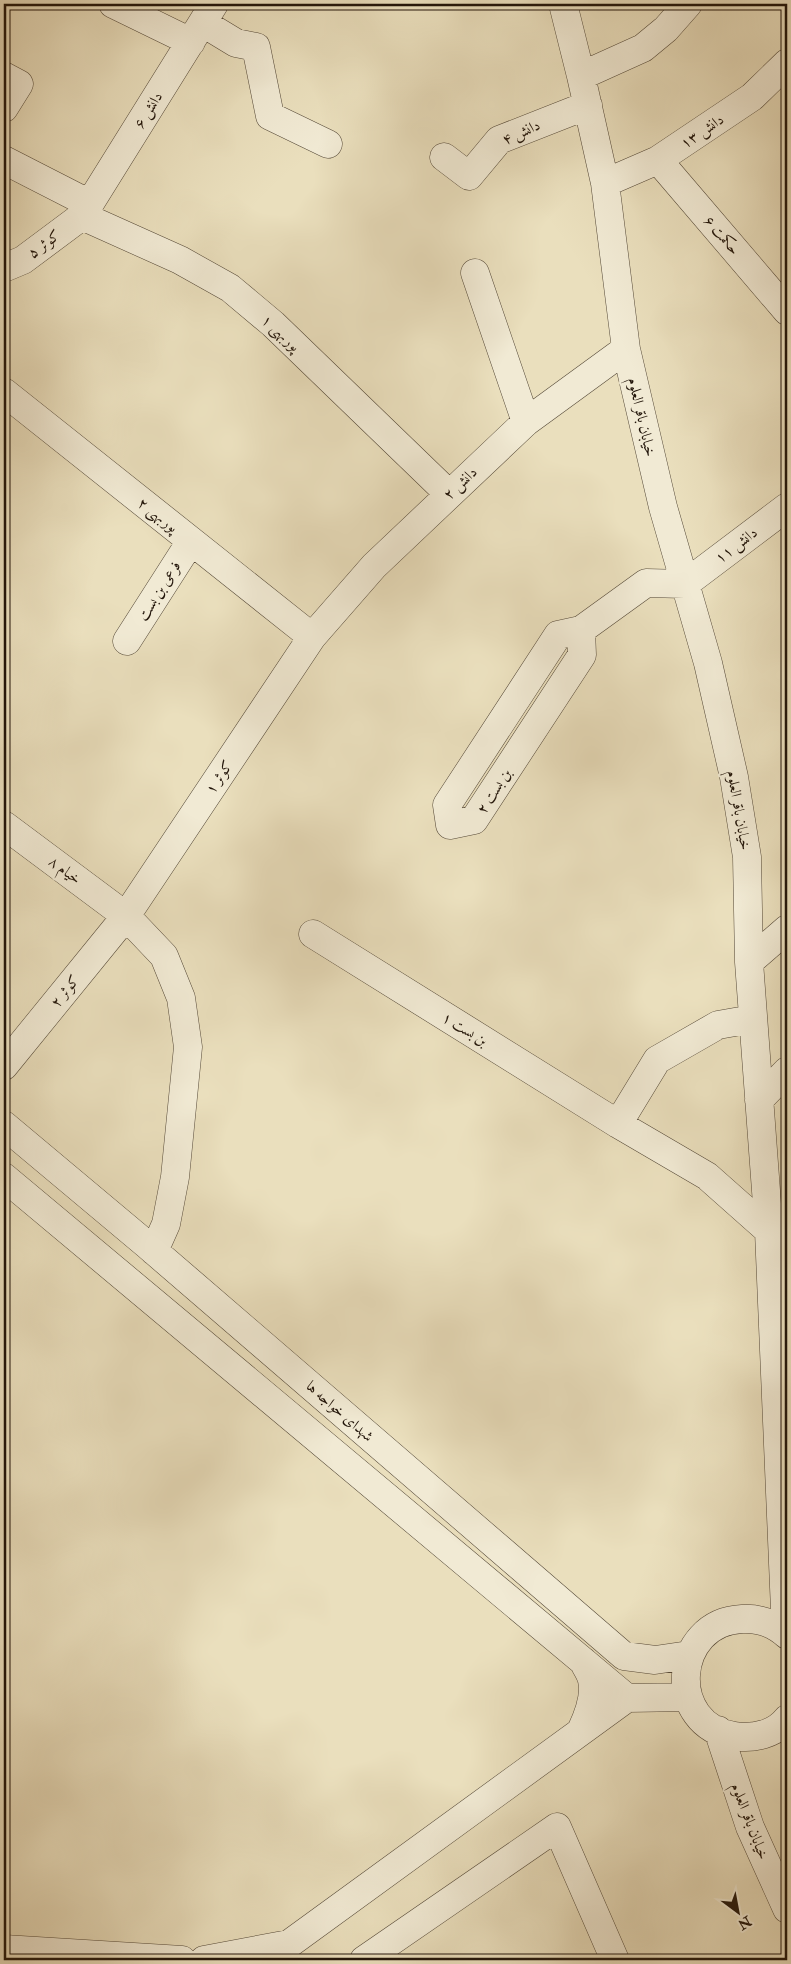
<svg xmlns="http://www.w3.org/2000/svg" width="791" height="1964" font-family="'IM FELL Double Pica',Amiri,serif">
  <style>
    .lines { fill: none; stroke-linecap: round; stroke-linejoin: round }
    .minor-casing { stroke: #544837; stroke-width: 29 }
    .minor { stroke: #f1ead4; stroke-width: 28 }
    .labels { text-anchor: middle; stroke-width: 4; stroke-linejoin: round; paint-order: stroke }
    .street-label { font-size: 15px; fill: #22150a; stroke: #f1ead4 }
  </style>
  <rect width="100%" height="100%" fill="#eadfbd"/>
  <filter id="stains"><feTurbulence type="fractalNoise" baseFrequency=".004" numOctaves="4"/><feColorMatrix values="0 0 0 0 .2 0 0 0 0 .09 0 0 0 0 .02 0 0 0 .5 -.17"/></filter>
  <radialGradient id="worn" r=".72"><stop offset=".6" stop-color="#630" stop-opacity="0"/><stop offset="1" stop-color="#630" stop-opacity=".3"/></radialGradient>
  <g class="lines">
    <!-- minor casing -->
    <g class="minor-casing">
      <path id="minor" d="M113 4 191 42
        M563 4 581 76 605 183 626 349 663 507 708 663 734 777 747 857 749 962 769 1231 786 1634
        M203 23 236 43 256 47 270 116 328 144
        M4 76 19 84 4 108
        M581 76 643 48 666 29 688 4
        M444 157 469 176 499 140 588 105
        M4 160 90 204
        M658 160 787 311
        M605 183 658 160 752 97 787 63
        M82 216 180 260 230 288 273 324 449 494
        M4 268 23 260 82 216 214 4
        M475 273 526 422
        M4 392 312 637
        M581 630 582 655 474 820 450 825 447 805 558 635 581 630 646 583 685 584 787 507
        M127 641 191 541
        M4 825 126 916 164 956 181 998 188 1047 175 1177 166 1224 154 1251
        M313 934 618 1124
        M749 962 787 929
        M752 1019 718 1025 657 1060 618 1124 707 1176 769 1231
        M4 1066 126 916 312 637 374 566 526 422 626 349
        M759 1100 787 1071
        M4 1125 146 1244 624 1656 655 1660 689 1655
        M4 1177 627 1698
        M787 1635C775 1624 759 1618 742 1619 672 1622 665 1726 735 1736 754 1739 775 1734 787 1719
        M718 1730 750 1827 787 1909
        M581 1731C588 1716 596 1697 592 1680 591 1674 586 1667 583 1661
        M4 1949 182 1960
        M204 1960 289 1944 627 1698 688 1697
        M364 1960 557 1827 615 1960"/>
    </g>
    <!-- minor -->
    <use href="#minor" class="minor"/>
  </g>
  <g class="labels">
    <!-- street labels -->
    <g class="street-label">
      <text transform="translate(148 110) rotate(-58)" y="5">دانش ۶</text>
      <text transform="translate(702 131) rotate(-34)" y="5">دانش ۱۳</text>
      <text transform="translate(521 132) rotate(-24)" y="5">دانش ۴</text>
      <text transform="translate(722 235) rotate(49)" y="5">حکمت ۶</text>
      <text transform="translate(44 244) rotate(-37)" y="5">کوثر ۵</text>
      <text transform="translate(281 333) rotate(43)" y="5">پوربهی ۱</text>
      <text transform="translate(642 417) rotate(77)" y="5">خیابان باقر العلوم</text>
      <text transform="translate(460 483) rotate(-43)" y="5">دانش ۲</text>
      <text transform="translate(158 515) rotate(38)" y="5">پوربهی ۲</text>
      <text transform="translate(736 545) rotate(-37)" y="5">دانش ۱۱</text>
      <text transform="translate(159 591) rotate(-58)" y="5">فرعی بن بست</text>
      <text transform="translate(219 777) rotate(-56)" y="5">کوثر ۱</text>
      <text transform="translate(494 791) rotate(-57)" y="5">بن بست ۲</text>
      <text transform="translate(739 810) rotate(80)" y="5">خیابان باقر العلوم</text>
      <text transform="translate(65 870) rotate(37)" y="5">خیام ۸</text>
      <text transform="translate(65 991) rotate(-51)" y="5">کوثر ۲</text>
      <text transform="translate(465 1029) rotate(32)" y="5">بن بست ۱</text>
      <text transform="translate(340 1411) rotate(41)" y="5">شهدای خواجه ها</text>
      <text transform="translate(750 1821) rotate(69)" y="5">خیابان باقر العلوم</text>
    </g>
  </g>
  <!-- margin -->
  <rect width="791" height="1964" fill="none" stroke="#eadfbd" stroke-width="20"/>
  <rect x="5" y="5" width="781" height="1954" fill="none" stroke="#22150a" stroke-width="2.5"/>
  <rect x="10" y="10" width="771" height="1944" fill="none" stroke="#22150a"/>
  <!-- north arrow -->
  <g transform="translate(738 1912) rotate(148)" stroke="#f1ead4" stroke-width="4" paint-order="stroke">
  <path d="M0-4L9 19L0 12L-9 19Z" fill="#22150a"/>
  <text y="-8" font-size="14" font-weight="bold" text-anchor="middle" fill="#22150a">N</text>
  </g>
  <rect width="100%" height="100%" filter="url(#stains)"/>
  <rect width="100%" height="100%" fill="url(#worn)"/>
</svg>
